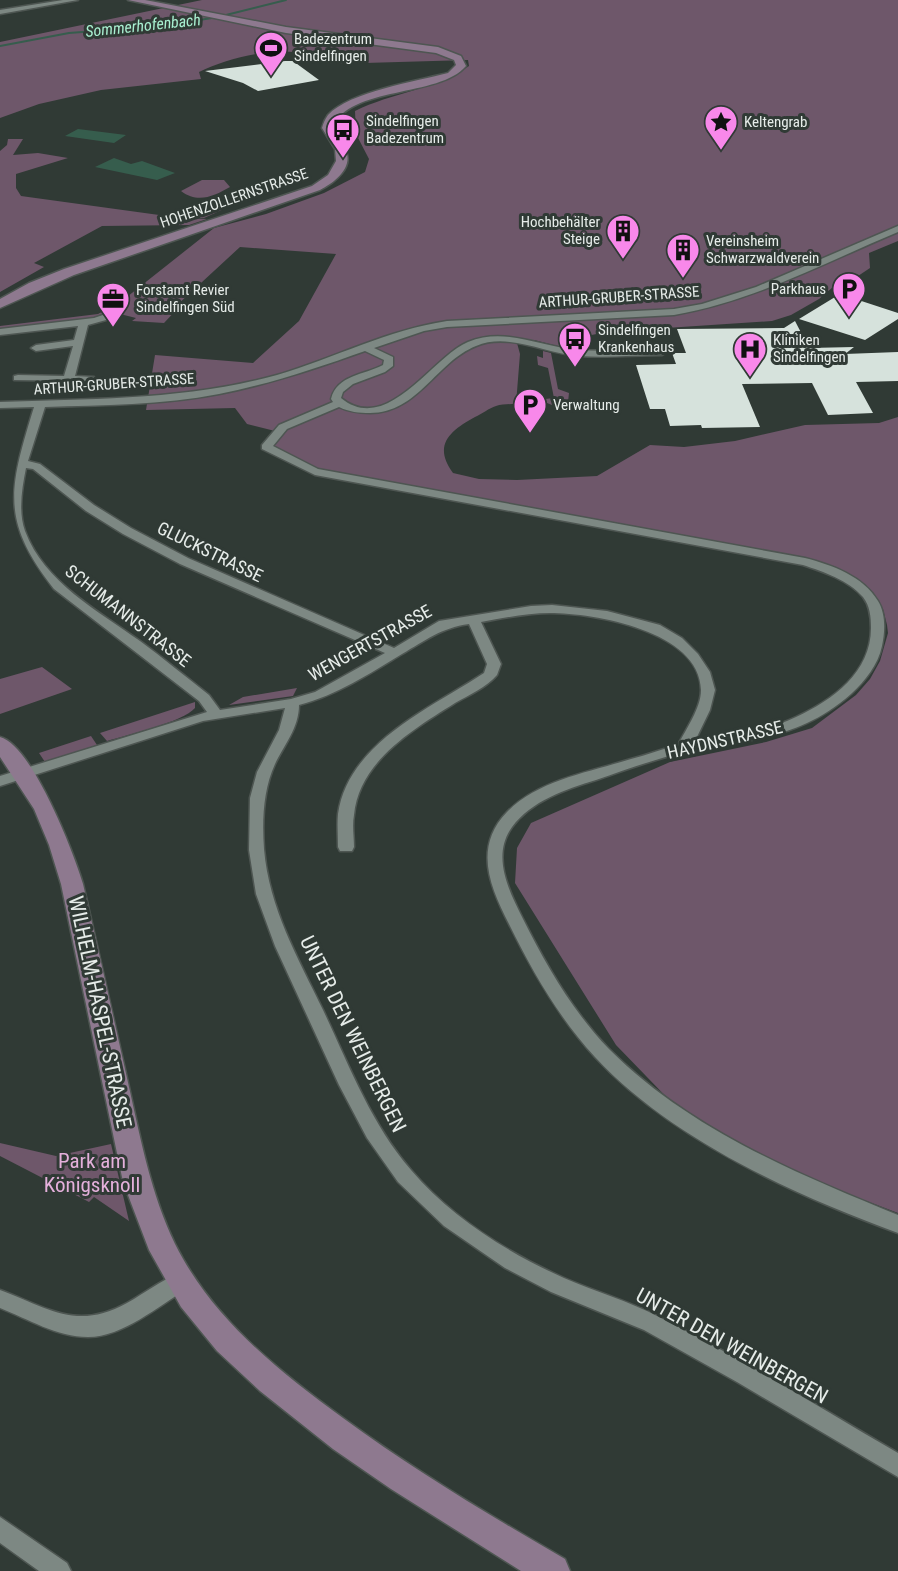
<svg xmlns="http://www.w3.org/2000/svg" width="898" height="1571" font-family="'Roboto Condensed',sans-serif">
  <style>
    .green { fill: #6e576a }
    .water { fill: #365d4d }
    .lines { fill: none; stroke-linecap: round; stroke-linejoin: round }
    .stream { stroke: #365d4d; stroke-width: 2 }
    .building { fill: #d6e2dc }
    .street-casing { stroke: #4e5652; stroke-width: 3 }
    .secondary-casing { stroke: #4e5652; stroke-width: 3 }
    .street { fill: #7d8883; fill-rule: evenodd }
    .secondary { fill: #8e798f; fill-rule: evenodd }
    .labels { text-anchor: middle; stroke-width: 6; stroke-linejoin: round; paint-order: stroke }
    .far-poi-label { font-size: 15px; fill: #e6ece9; stroke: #303a35; text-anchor: start }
    .far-street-label { font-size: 15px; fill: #e6ece9; stroke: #303a35 }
    .far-water-label { font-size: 16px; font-style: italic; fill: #a9f0d1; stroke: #303a35 }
    .street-label { font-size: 18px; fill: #e6ece9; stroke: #303a35 }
    .near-street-label { font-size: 21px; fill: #e6ece9; stroke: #303a35 }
    .near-park-label { font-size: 21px; fill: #e4b0db; stroke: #303a35 }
  </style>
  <rect width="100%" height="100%" fill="#303a35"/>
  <!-- green -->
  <path class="green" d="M202 0H898V241L869 253 870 268 855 278 833 287 819 299 791 315 772 321 606 332 582 337 577 351 534 340 517 343 520 354 516 404C510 404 502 404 496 406 489 408 482 414 475 417 451 430 432 445 453 473L479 479 517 480 597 476 650 445 684 447 735 441 805 425 879 423 898 417V1213L785 1170 676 1107 616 1045 515 883 517 848 531 823 670 762 766 742 812 728 856 695 870 679 880 661 888 633 887 625 883 609 870 589 836 567 320 470 276 447 274 445 275 431 247 424 235 408 146 410 155 355 253 363 299 321 336 254 240 247 176 306 179 307 164 323 132 321 136 318 120 314 115 318 111 315 0 330V326L98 314 109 308H113L214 228 266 214 324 193 365 172 369 159 356 134 355 111C391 93 436 89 469 66L468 60 330 64C296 40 234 55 199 72L201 79 101 90 39 104 0 118V42Z
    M8 139H23L13 155 38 153 68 158 16 174V188L21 196 181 218 207 202 235 204 204 218H187L207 219 189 225 102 226 34 263 44 267 0 292V151L7 145Z
    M202 180H224L230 187C214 196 198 204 181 191Z
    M543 351 551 353 558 389 569 393 568 402 574 404 557 407 547 403 545 399 554 398 548 368 538 365 537 356 543 358Z
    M42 667 72 689 0 714V679Z
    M297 688 293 696 229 705 243 697Z
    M195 702V708C183 722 127 735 107 741L100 733Z
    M91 736 97 745 45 762 39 753Z
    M0 1143 56 1156 111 1144 129 1221 94 1197 89 1202 0 1156Z"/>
  <!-- water -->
  <path class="water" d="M78 129 126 135 114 143 65 136Z
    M114 158 131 164 142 161 175 173 157 180 95 167Z"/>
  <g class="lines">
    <!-- stream -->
    <path class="stream" d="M0 46 69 33 162 26 218 17 286 0"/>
  </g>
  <!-- building -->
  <path class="building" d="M285 61H293L319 80 258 91 243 83 205 71Z
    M840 294 898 313V319L865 340 799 319Z
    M795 321 809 348 854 347 845 354 898 352V381L856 382 873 413 828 415 812 383 742 384 760 427 702 428 701 425 670 426 665 409H650L636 365 676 364 672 353H686L677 329 784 328Z"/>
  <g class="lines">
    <!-- street casing -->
    <g class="street-casing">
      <path id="street" d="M63 0H78L0 14V10Z
        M898 226V232C824 263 754 301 674 315L447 327 424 331 374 348 393 357V366L385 372 353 384 343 392 341 398C387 436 432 357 468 342 506 326 542 348 580 350 607 352 635 349 662 349L667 352 662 355C635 355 607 358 579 356 546 354 509 332 476 346 436 362 418 413 370 413 359 413 349 412 339 407L287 429 273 446 318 469 805 558C832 565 863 576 878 601 886 614 885 632 882 646 878 665 865 681 851 694 799 740 748 739 685 752 655 759 625 770 596 780 566 789 531 801 512 827 491 856 509 891 523 919 546 965 573 1012 609 1049 689 1129 795 1173 898 1215V1233C794 1195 671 1139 595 1057 559 1018 532 971 509 924 490 887 473 847 507 812 538 780 590 772 631 759 647 755 662 749 678 745 686 729 701 708 701 690 700 631 594 613 550 613 527 613 504 618 481 622L501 664 497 675C487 687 469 695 455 703 414 729 359 761 354 815 352 825 354 837 354 847L352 851H340L338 847C338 836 337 825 338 814 348 743 431 708 484 673L487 664 469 624C441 628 426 640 402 654 369 674 337 695 299 705 299 728 284 745 275 764 263 790 262 821 264 849 269 908 298 958 323 1010 349 1065 371 1124 411 1170 451 1217 508 1253 564 1278 596 1292 629 1301 659 1317 741 1358 819 1407 898 1453V1477L737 1382 644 1330 551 1292 505 1268 444 1226 398 1182 367 1138 339 1085 275 946 256 894 249 850 250 798 257 772 279 730 285 708 203 721 0 786V776L207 712 199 701 54 589C0 520 9 489 34 407L0 408V402C93 399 187 400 277 375 334 358 388 330 447 321L674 309 702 304 756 287ZM365 351 384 360 383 365C364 375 337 375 331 399L333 402 279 425 262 445V449L315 475 803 565C824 572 848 580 863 597 870 606 871 617 871 628 871 672 833 700 796 717 764 732 730 736 695 741L710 710 715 690 710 672 698 654 682 638 660 625 607 611 552 605 531 606 439 621 394 648 188 558 131 528 94 505 40 464 28 461 45 407C103 405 162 405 219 394 270 384 317 368 365 351ZM26 468 33 469 86 511 123 534 180 564 385 653 315 692 291 699 220 710 209 695C186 677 163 658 140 641 98 611 44 582 25 531 18 511 22 488 26 468Z
        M103 315 106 316V320L88 325 75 376 94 377V381L14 380V376L18 375 64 376 73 346 36 351 31 348 36 345 74 340 78 326 0 335V329L94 318Z
        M180 1273 187 1275 190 1282 187 1289C158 1306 123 1337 88 1337 57 1337 28 1319 0 1308V1290C48 1308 77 1331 127 1303 145 1293 161 1280 180 1273Z
        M0 1517 67 1563 71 1571H39L0 1543Z"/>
    </g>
    <!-- secondary casing -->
    <g class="secondary-casing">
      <path id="secondary" d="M128 0H145L286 27 438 47 461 56 466 66C439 98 350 85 332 128 335 136 341 141 345 149 355 167 334 183 320 190L74 275 0 308V299L29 283 64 269 312 186 328 175 336 161 335 149 322 128C323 124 325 119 328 115 349 92 417 81 448 73L456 65 454 60 436 53 286 33Z
        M0 737C32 745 74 853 83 884 99 952 114 1020 129 1087 141 1141 151 1194 175 1244 212 1318 277 1370 343 1418 414 1470 489 1515 565 1559L570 1571H521L391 1489 333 1449 260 1391 217 1351 181 1307 149 1250 123 1182 61 884 49 845 34 809 0 757Z"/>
    </g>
    <!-- street -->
    <use href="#street" class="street"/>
    <!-- secondary -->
    <use href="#secondary" class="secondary"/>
  </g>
  <!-- icons -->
  <defs>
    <g id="stadium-pin" transform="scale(1.725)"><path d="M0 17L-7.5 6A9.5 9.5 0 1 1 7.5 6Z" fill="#f888ea" stroke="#303a35"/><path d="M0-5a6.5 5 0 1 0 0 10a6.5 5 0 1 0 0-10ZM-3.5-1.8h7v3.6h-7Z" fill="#111"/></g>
    <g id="sight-pin" transform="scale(1.725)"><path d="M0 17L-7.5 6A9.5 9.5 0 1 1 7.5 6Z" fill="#f888ea" stroke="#303a35"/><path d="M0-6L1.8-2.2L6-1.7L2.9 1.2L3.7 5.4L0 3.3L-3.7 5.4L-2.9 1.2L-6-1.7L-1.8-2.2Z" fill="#111"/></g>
    <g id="bus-pin" transform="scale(1.725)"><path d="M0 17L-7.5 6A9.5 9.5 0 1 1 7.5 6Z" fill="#f888ea" stroke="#303a35"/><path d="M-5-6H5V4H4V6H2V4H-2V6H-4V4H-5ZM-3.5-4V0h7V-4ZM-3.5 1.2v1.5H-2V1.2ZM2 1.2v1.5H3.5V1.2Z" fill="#111"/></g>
    <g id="building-pin" transform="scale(1.725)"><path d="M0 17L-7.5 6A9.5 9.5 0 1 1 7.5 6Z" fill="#f888ea" stroke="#303a35"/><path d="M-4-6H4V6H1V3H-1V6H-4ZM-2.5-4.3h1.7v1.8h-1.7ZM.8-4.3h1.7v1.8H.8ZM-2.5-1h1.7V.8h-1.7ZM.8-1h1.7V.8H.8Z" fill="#111"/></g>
    <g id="parking-pin" transform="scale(1.725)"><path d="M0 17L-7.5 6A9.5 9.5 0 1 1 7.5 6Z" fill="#f888ea" stroke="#303a35"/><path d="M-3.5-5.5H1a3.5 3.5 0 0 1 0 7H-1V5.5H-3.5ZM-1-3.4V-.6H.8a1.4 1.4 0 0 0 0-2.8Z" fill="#111"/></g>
    <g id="office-pin" transform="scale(1.725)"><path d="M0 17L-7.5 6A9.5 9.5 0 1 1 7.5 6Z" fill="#f888ea" stroke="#303a35"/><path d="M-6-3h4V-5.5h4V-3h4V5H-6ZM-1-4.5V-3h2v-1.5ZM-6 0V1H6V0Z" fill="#111"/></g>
    <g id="hospital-pin" transform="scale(1.725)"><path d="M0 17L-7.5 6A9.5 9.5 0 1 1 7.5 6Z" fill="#f888ea" stroke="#303a35"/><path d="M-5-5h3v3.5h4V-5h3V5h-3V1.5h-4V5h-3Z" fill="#111"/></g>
  </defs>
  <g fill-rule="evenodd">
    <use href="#stadium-pin" x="271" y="48"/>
    <use href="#sight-pin" x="721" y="122"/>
    <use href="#bus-pin" x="343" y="130"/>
    <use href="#building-pin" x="623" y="231"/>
    <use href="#building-pin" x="683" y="250"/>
    <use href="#parking-pin" x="849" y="289"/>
    <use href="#office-pin" x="113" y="299"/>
    <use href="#bus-pin" x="575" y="339"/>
    <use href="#hospital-pin" x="750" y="349"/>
    <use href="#parking-pin" x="530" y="405"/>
  </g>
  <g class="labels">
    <!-- far-poi labels -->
    <g class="far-poi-label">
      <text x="294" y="44">Badezentrum<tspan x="294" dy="17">Sindelfingen</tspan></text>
      <text x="366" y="126">Sindelfingen<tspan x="366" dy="17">Badezentrum</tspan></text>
      <text x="744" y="127">Keltengrab</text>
      <text x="600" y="227" text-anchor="end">Hochbehälter<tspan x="600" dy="17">Steige</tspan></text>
      <text x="706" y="246">Vereinsheim<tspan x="706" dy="17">Schwarzwaldverein</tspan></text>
      <text x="826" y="294" text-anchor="end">Parkhaus</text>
      <text x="136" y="295">Forstamt Revier<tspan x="136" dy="17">Sindelfingen Süd</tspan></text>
      <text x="598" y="335">Sindelfingen<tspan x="598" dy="17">Krankenhaus</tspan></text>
      <text x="773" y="345">Kliniken<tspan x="773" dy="17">Sindelfingen</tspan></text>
      <text x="553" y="410">Verwaltung</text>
    </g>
    <!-- far-street labels -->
    <g class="far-street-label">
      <text transform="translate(234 198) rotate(-19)" y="5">HOHENZOLLERNSTRASSE</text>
      <text transform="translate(619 297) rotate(-4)" y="5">ARTHUR-GRUBER-STRASSE</text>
      <text transform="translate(114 384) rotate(-4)" y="5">ARTHUR-GRUBER-STRASSE</text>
    </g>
    <!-- far-water labels -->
    <g class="far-water-label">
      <text transform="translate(143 25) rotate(-6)" y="6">Sommerhofenbach</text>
    </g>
    <!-- street labels -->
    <g class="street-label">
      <text transform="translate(210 552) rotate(26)" y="6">GLUCKSTRASSE</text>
      <text transform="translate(128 616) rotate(38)" y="6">SCHUMANNSTRASSE</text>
      <text transform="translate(370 643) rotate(-29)" y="6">WENGERTSTRASSE</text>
      <text transform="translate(725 740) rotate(-13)" y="6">HAYDNSTRASSE</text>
    </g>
    <!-- near-street labels -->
    <g class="near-street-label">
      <text transform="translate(100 1012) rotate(78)" y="7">WILHELM-HASPEL-STRASSE</text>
      <text transform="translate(353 1034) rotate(64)" y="7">UNTER DEN WEINBERGEN</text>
      <text transform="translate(732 1346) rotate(29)" y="7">UNTER DEN WEINBERGEN</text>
    </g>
    <!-- near-park labels -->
    <g class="near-park-label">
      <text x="92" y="1168">Park am<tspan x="92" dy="24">Königsknoll</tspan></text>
    </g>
  </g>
</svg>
